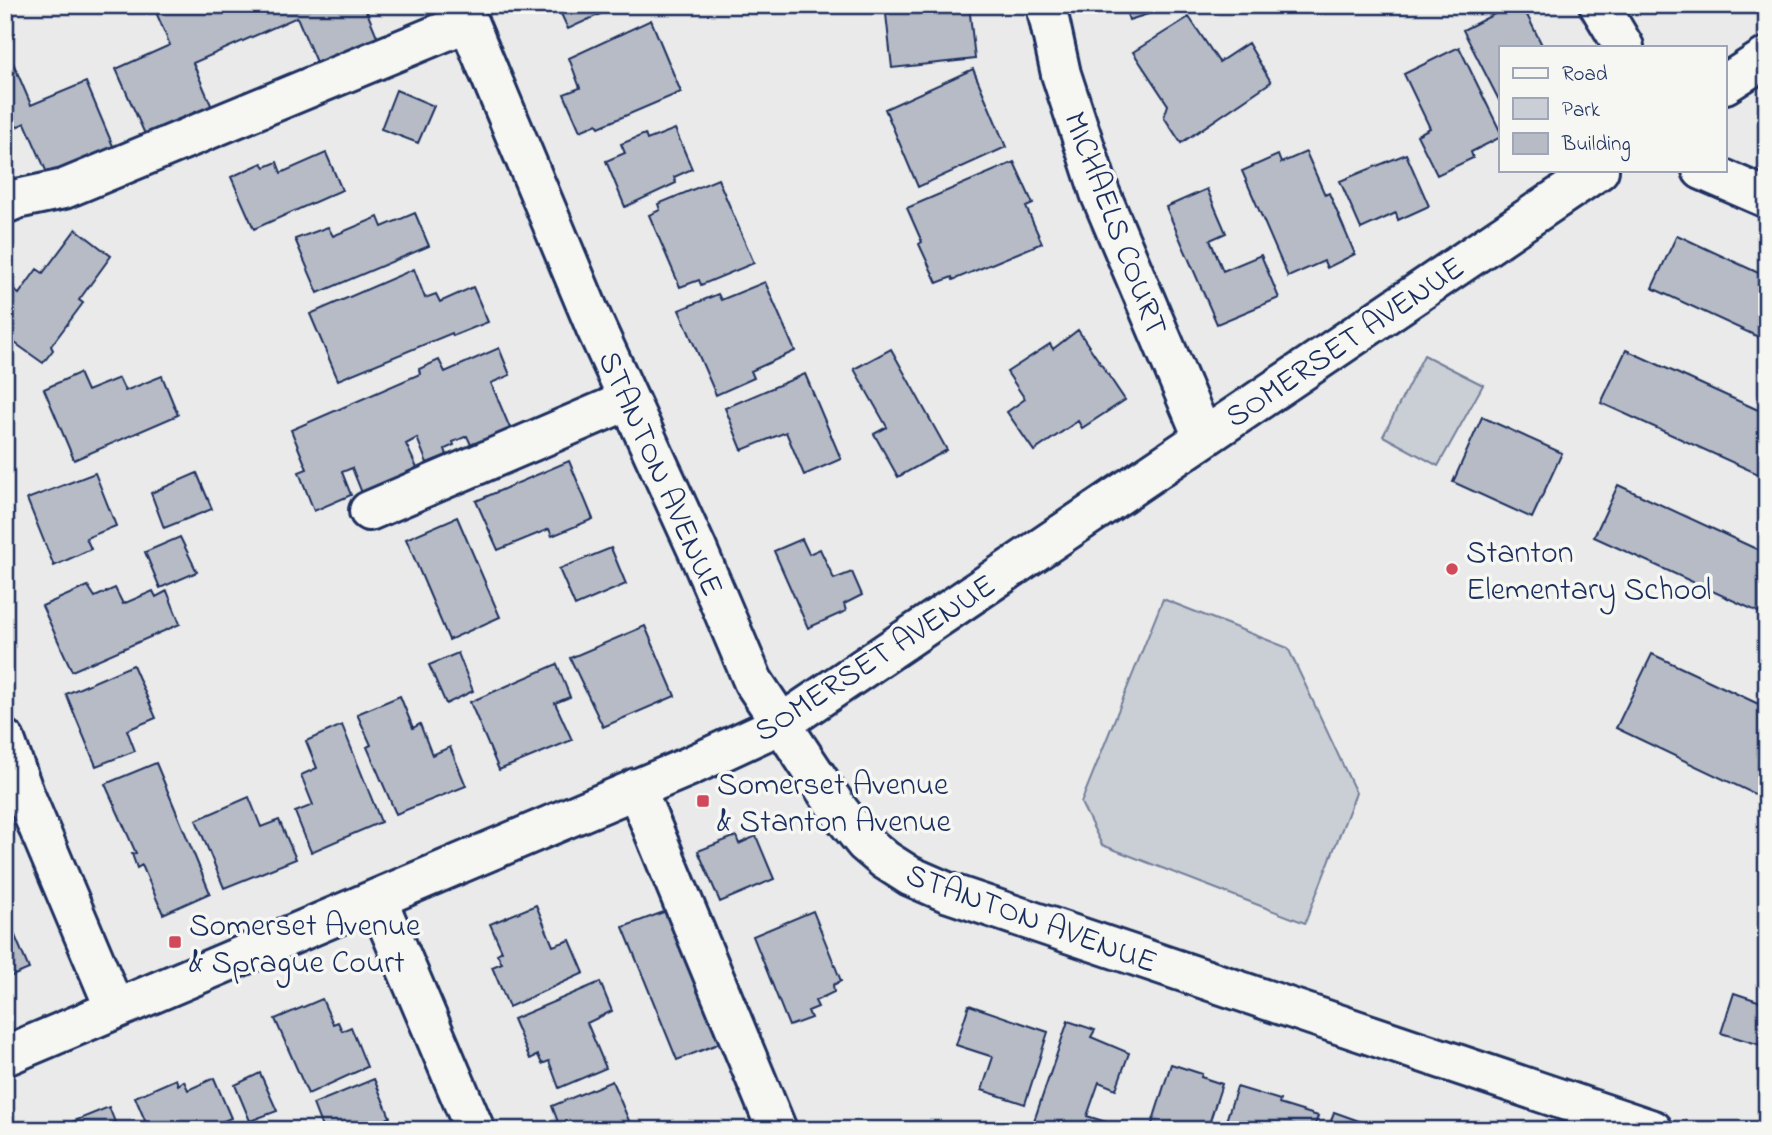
<svg xmlns="http://www.w3.org/2000/svg" width="1772" height="1135" font-family="'Indie Flower',sans-serif">
  <style>
    .green { fill: #caced5; stroke: #727e9a; stroke-width: 2 }
    .building { fill: #b6bbc6; stroke: #1b2f5e; stroke-width: 2 }
    .lines { fill: none; stroke-linecap: round; stroke-linejoin: round }
    .minor-casing { stroke: #1b2f5e; stroke-width: 44 }
    .minor { stroke: #f6f6f2; stroke-width: 38 }
    .poi-dot { fill: #d1495b; stroke: #f6f6f2; stroke-width: 2.5 }
    .labels { text-anchor: middle; stroke-width: 7; stroke-linejoin: round; paint-order: stroke }
    .street-label { font-size: 32px; fill: #1b2f5e; stroke: #f6f6f2 }
    .poi-label { font-size: 32px; fill: #1b2f5e; stroke: #f6f6f2; text-anchor: start }
  </style>
  <rect width="100%" height="100%" fill="#e9eae9"/>
  <filter id="ink" filterUnits="userSpaceOnUse"><feTurbulence type="fractalNoise" baseFrequency=".0143" numOctaves="2"/><feDisplacementMap in="SourceGraphic" scale="14" xChannelSelector="R" yChannelSelector="G"/><feConvolveMatrix kernelMatrix="1 2 1 2 8 2 1 2 1" color-interpolation-filters="sRGB"/></filter>
  <g filter="url(#ink)">
    <!-- green -->
    <path class="green" d="M1424 355 1483 385 1438 466 1383 436Z
      M1163 599 1288 648 1356 793 1305 923 1102 845 1081 803Z"/>
    <!-- building -->
    <path class="building" d="M153 5H364L379 41 318 67 297 17 193 63 214 112 148 141 116 69 170 45Z
      M557 5H609L611 9 568 29Z
      M885 5H969L975 59 892 68Z
      M1124 5H1177L1129 20Z
      M1512 5H1522L1543 47H1501V104L1463 30Z
      M1189 17 1219 62 1248 43 1271 82 1181 143 1164 117 1168 105 1133 52Z
      M651 20 681 92 599 127 597 124 580 131 564 94 580 88 569 58Z
      M1459 47 1501 133V137L1471 152 1473 158 1437 175 1417 135 1430 128 1404 74Z
      M11 58 31 105 86 82 116 153 51 182 25 123 5 132V60Z
      M973 69 1006 147 918 187 885 109Z
      M396 90 434 106 418 143 381 129Z
      M675 129 692 169 674 177 676 183 625 207 606 161 625 153 621 144 645 134 647 140Z
      M1306 152 1325 195 1329 193 1355 254 1327 268 1324 261 1288 277 1242 171 1278 155 1281 163Z
      M326 153 342 190 254 229 231 177 262 163 265 167 277 162 281 173Z
      M1406 154 1429 206 1398 220 1396 213 1361 229 1340 181Z
      M1014 162 1033 204 1026 207 1042 243 953 280 952 277 937 283 919 244 922 242 907 208Z
      M718 179 754 263 701 285 699 280 680 287 649 215 660 210 658 204Z
      M1207 189 1226 233 1210 240 1223 271 1261 255 1279 298 1217 324 1166 207Z
      M415 213 429 246 318 293 295 239 328 227 333 236 378 217 382 227Z
      M76 229 111 256 79 300 83 303 51 346 53 350 43 363 5 336V284L19 294 37 269 43 273Z
      M1677 235 1767 277V341L1652 288Z
      M414 269 425 298 436 294 440 302 473 287 488 322 453 336 452 333 338 380 310 314Z
      M765 282 795 351 751 371 754 378 716 395 679 310 718 294 721 300Z
      M1078 330 1125 400 1082 428 1078 421 1034 451 1007 412 1025 399 1007 372 1050 344 1053 349Z
      M499 348 510 375 491 383 515 440 477 458 467 436 453 442 454 445 445 449 447 455 427 463 417 438 406 444 417 468 362 493 352 468 342 472 351 495 314 511 299 472 307 469 291 430 420 374 419 369 439 360 445 372Z
      M891 349 947 450 898 477 874 434 887 427 854 369Z
      M1626 350 1767 414V478L1601 403Z
      M79 373 87 391 119 378 125 391 162 376 178 415 74 460 44 389Z
      M805 374 841 459 804 475 786 432 742 450 725 408Z
      M1482 417 1562 453 1532 518 1453 482Z
      M569 461 593 519 552 536 549 529 498 550 476 501Z
      M95 473 116 526 86 538 91 549 54 566 27 499Z
      M197 473 212 509 164 528 151 493Z
      M1618 485 1767 554V616L1594 537Z
      M457 517 500 617 449 640 406 539Z
      M180 537 197 572 160 588 145 552Z
      M802 539 809 554 820 549 834 579 852 572 862 595 844 604 846 611 808 628 774 551Z
      M611 548 626 584 575 606 559 569Z
      M88 586 95 597 115 588 123 604 153 591 156 597 167 591 180 624 72 671 42 606Z
      M645 626 675 696 603 727 570 658Z
      M458 653 473 691 446 704 429 665Z
      M1652 654 1767 708V800L1616 728Z
      M557 664 570 697 555 703 572 740 499 770 470 702Z
      M133 665 156 718 127 730 135 751 96 766 66 694Z
      M400 696 413 728 420 724 432 755 450 747 466 786 396 814 367 747 371 745 357 714Z
      M342 725 381 822 311 852 295 812 313 805 301 775 317 768 306 741Z
      M156 763 210 893 163 914 142 865 137 868 132 854 136 853 105 784Z
      M249 797 261 827 279 820 296 859 224 888 196 820Z
      M736 836 739 844 756 836 774 879 720 902 698 851Z
      M536 905 553 946 570 940 584 973 509 1007 492 967 502 963 497 954 502 951 490 924Z
      M669 910 723 1042 677 1060 623 927Z
      M813 911 841 981 833 985 834 992 815 1001 818 1007 808 1011 811 1018 789 1026 753 936Z
      M5 912 29 969 5 979Z
      M600 982 612 1011 587 1023 606 1068 559 1088 549 1061 542 1064 538 1055 530 1059 513 1019Z
      M1734 993 1767 1004V1047L1721 1033Z
      M322 999 333 1024 338 1022 342 1031 351 1027 367 1067 308 1094 275 1019Z
      M969 1005 1048 1032 1025 1104 982 1090 993 1057 956 1045Z
      M1068 1021 1095 1030 1091 1037 1129 1053 1116 1089 1099 1082 1087 1116 1106 1122 1104 1130H1031Z
      M1171 1064 1202 1074 1201 1077 1222 1084 1207 1130H1150Z
      M260 1073 277 1111 250 1121 235 1085Z
      M214 1078 231 1118 202 1130H149L135 1097 176 1079 178 1085 184 1081 188 1090Z
      M374 1079 390 1117 380 1122 384 1130H323L313 1104Z
      M612 1081 633 1130H561L552 1106Z
      M1237 1087 1280 1100 1279 1104 1318 1116 1313 1130H1223Z
      M109 1107 118 1130H69L67 1124Z
      M1334 1112 1373 1126 1372 1130H1328Z"/>
    <g class="lines">
      <!-- minor casing -->
      <g class="minor-casing">
        <path id="minor" d="M461 5 595 326 697 549 753 681 840 812 865 843 885 860 910 876 949 893 1653 1130
          M1046 5 1061 74 1100 193 1203 437
          M1599 5 1624 47
          M1725 84 1767 57
          M1702 170 1767 198
          M5 204 17 199 64 189 468 22
          M369 511 629 400
          M5 740 24 793 115 1009
          M636 788 777 1130
          M377 899 475 1130
          M5 1056 688 767 781 724 1599 170"/>
      </g>
      <!-- minor -->
      <use href="#minor" class="minor"/>
    </g>
  </g>
  <!-- markers -->
  <g class="poi-dot">
    <circle cx="1452" cy="569" r="7"/>
    <rect x="696" y="794" width="14" height="14" rx="3.5"/>
    <rect x="168" y="935" width="14" height="14" rx="3.5"/>
  </g>
  <g class="labels">
    <!-- street labels -->
    <g class="street-label">
      <text transform="translate(1117 223) rotate(69)" y="11">MICHAELS COURT</text>
      <text transform="translate(1344 341) rotate(-34)" y="11">SOMERSET AVENUE</text>
      <text transform="translate(662 473) rotate(66)" y="11">STANTON AVENUE</text>
      <text transform="translate(874 657) rotate(-33)" y="11">SOMERSET AVENUE</text>
      <text transform="translate(1032 917) rotate(20)" y="11">STANTON AVENUE</text>
    </g>
    <!-- poi labels -->
    <g class="poi-label">
      <text x="1466" y="562">Stanton<tspan x="1466" dy="37">Elementary School</tspan></text>
      <text x="717" y="794">Somerset Avenue<tspan x="717" dy="37">&amp; Stanton Avenue</tspan></text>
      <text x="189" y="935">Somerset Avenue<tspan x="189" dy="37">&amp; Sprague Court</tspan></text>
    </g>
  </g>
  <!-- margin -->
  <rect width="1772" height="1135" fill="none" stroke="#f6f6f2" stroke-width="28"/>
  <rect x="14" y="14" width="1744" height="1107" fill="none" stroke="#1b2f5e" stroke-width="2.5" filter="url(#ink)"/>
  <!-- legend -->
  <rect x="1499" y="46" width="228" height="126" fill="#f6f6f2" stroke="#9ea6b7" stroke-width="2"/>
  <rect x="1513" y="68" width="35" height="10" fill="#f6f6f2" stroke="#9ea6b7" stroke-width="2"/>
  <text x="1562" y="80" font-size="21" fill="#1b2f5e">Road</text>
  <rect x="1513" y="98" width="35" height="21" fill="#caced5" stroke="#9ea6b7" stroke-width="2"/>
  <text x="1562" y="116" font-size="21" fill="#1b2f5e">Park</text>
  <rect x="1513" y="133" width="35" height="21" fill="#b6bbc6" stroke="#9ea6b7" stroke-width="2"/>
  <text x="1562" y="150" font-size="21" fill="#1b2f5e">Building</text>
</svg>
